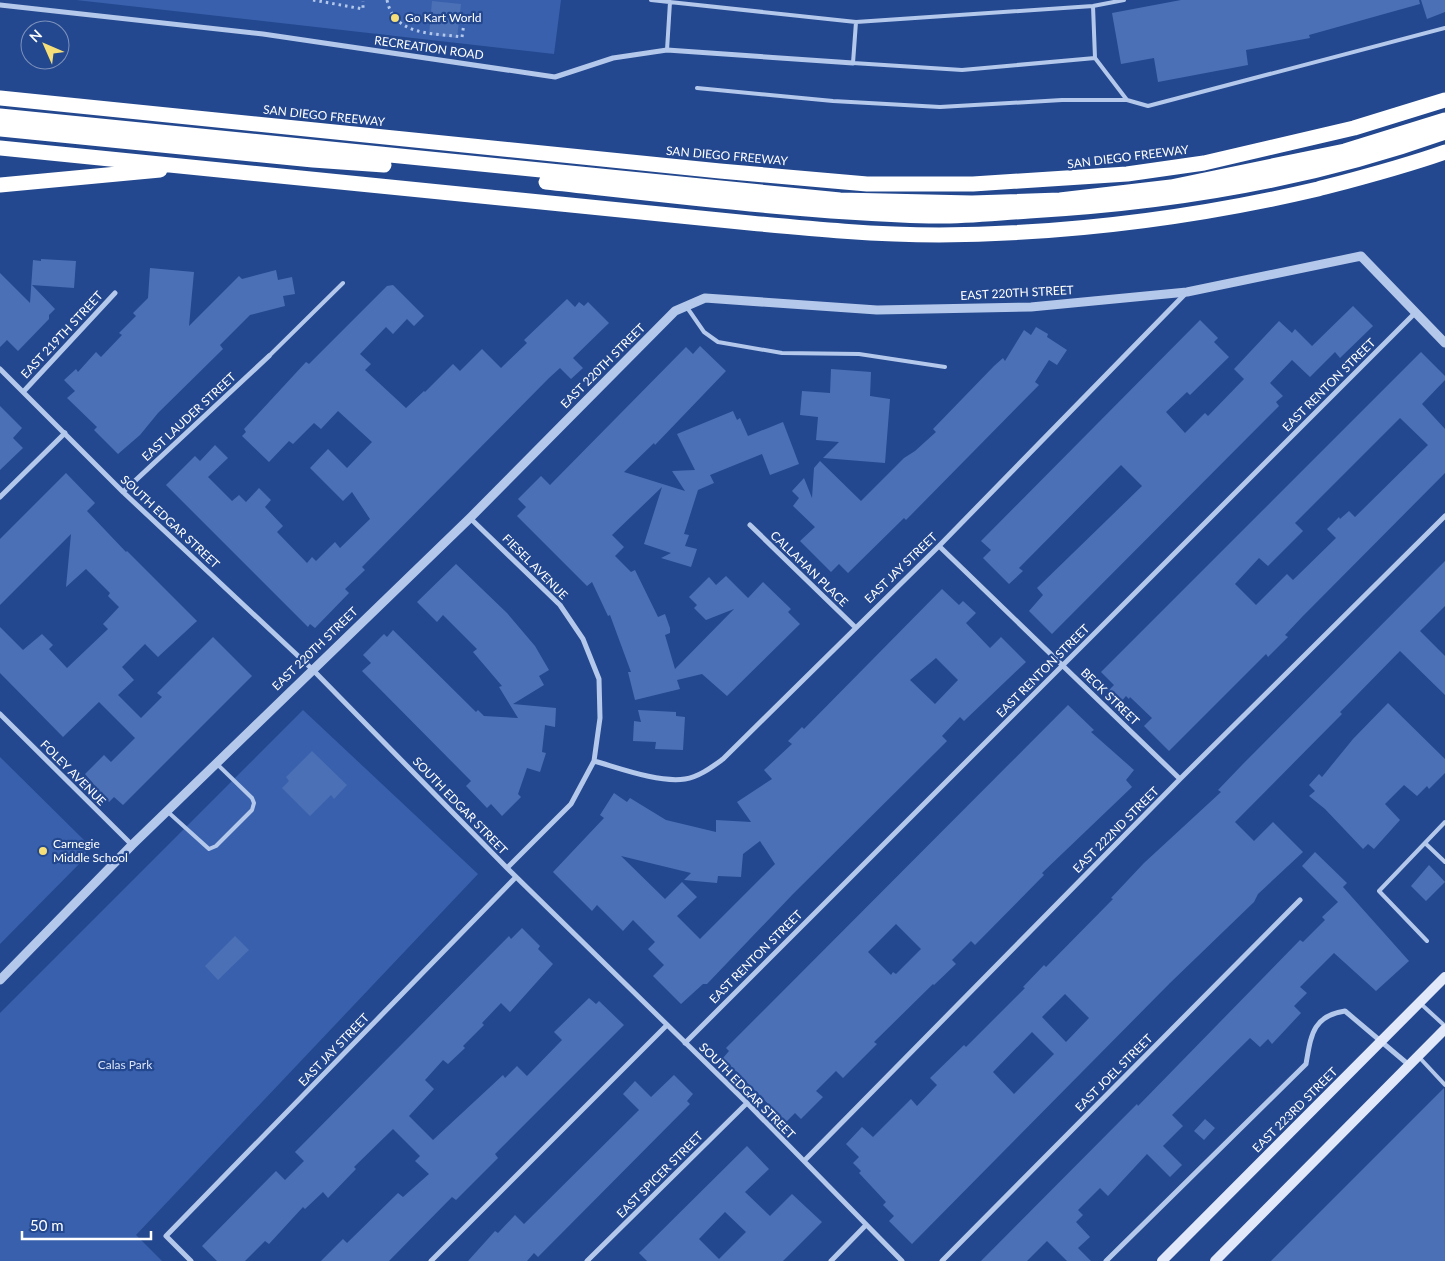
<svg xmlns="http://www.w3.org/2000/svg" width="1445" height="1261" font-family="Lato,sans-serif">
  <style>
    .green { fill: #3860ac }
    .building { fill: #4c70b6; fill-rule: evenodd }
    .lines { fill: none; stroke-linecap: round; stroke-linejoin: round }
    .path { stroke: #b4c8ec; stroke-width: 3; stroke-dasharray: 2.5 4; stroke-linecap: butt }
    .service { stroke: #b4c8ec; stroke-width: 4 }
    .minor { stroke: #b4c8ec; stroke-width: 5 }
    .tertiary { stroke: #b4c8ec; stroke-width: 9 }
    .secondary { stroke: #e0e8f9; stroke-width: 10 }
    .motorway { stroke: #fff; stroke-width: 15 }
    .poi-dot { fill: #f6df78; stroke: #24488f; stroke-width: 2 }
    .labels { text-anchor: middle; stroke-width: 4.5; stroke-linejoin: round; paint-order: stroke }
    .poi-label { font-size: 12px; fill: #fff; stroke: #24488f; text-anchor: start }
    .street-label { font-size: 12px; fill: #fff; stroke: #24488f }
    .park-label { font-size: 12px; fill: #d9e4f9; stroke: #24488f }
  </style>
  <rect width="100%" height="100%" fill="#24488f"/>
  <!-- green -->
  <path class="green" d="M76 0H561L554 54Z
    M303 710 478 874 136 1235 162 1261H0V1013Z
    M0 757 87 843 85 858 0 944Z"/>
  <!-- building -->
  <path class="building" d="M1181 0H1419L1420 4 1309 35 1310 38 1246 50 1248 65 1158 82 1154 58 1121 64 1112 13Z
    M1421 0H1445V12L1427 19Z
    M432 1 461 4 457 38 429 35Z
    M41 259 76 261 74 288 32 285 55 309 49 315V319L18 351 7 340 0 347V273L30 303 33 260 41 261Z
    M150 268 194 272 189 326 239 276 242 279 276 270 278 280 292 277 295 294 283 296 285 306 250 315 220 345 223 349 158 413 140 435 118 454 94 430 97 427 67 398 75 391 64 380 76 369 78 372 96 352 101 357 122 335 119 333 136 316 133 313 148 298Z
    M393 285 424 316 414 326 407 319 393 334 386 327 360 354 371 364 365 370 406 408 424 391 425 392 453 364 460 371 482 349 501 368 527 343 524 340 567 299 575 307 579 302 584 306 588 302 609 323 573 358 583 368 571 379 560 368 549 378 362 567 365 570 345 589 349 593 315 628 310 624 308 627 166 485 195 456 200 461 215 445 228 458 208 477 232 501 239 495 246 502 259 488 271 500 265 507 283 526 277 532 307 563 312 557 316 561 335 542 340 548 370 519 352 492 343 501 310 468 328 449 347 468 372 442 338 411 321 429 314 423 293 444 289 441 269 462 242 436 246 432 244 429 306 362 309 364 387 286Z
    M1353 306 1373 326 1340 358 1335 352 1310 377 1292 360 1270 383 1283 396 1276 402 1279 406 1052 634 1029 611 1043 595 1037 588 1142 486 1121 465 1019 568 1023 571 1009 584 983 558 991 550 981 541 1200 320 1218 338 1214 342 1229 357 1190 395 1187 392 1166 412 1185 433 1205 413 1208 416 1244 379 1234 369 1279 321 1292 333 1295 329 1312 346Z
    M1036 327 1048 334 1047 337 1067 350 1057 365 1049 360 1035 382 1039 385 906 520 904 518 848 573 839 564 831 572 800 541 815 527 793 506 799 498 792 491 804 478 812 498 814 468 820 461 861 501 904 458 915 451 936 432 933 429 994 366 1003 358 1005 361 1024 330 1031 335Z
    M700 346 726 371 655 445 654 443 624 472 685 491 672 471 695 470 677 434 733 411 737 420 740 418 748 436 783 422 799 464 770 475 762 454 710 475 714 483 698 490 684 534 689 535 685 546 697 549 691 567 661 558 671 553 644 544 662 487 612 535 624 547 615 556 631 572 635 570 658 617 665 614 670 628V633L665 635 675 669 734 609 706 620 694 608 697 605 689 597 709 577 716 585 726 576 748 598 763 582 791 609 788 612 800 624 727 696 702 674 677 680 680 689 635 700 628 672H631L610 615 608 616 592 582 587 586 517 516 526 507 518 499 541 476 550 485 686 347 693 354Z
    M1421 352 1445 376V380L1422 404 1445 429V473L1302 617 1285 635 1288 637 1268 657 1266 654 1169 751 1144 726 1152 718 1130 697 1129 699 1126 696 1120 703 1108 691 1114 685 1101 672ZM1400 418 1428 445 1355 517 1349 511 1340 519 1339 517 1327 529 1336 538 1293 580 1287 574 1256 605 1235 584 1259 558 1268 566 1303 531 1295 523Z
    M831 369 871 372 870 396 890 399 885 463 823 458 839 442 816 440 818 417 800 415 802 391 830 393Z
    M0 406 22 428 13 438 23 448 0 470Z
    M66 473 95 503 87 511 126 552 127 551 197 621 158 657 145 644 122 667 134 680 118 695 141 718 162 697 157 693 213 637 252 676 123 805 114 797 109 802 85 774 104 755 111 762 135 738 99 702 63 737 0 673V627L23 650 42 634 53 645 49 649 67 668 108 629 103 624 119 607 108 596 110 593 86 569 66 587 71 534 0 605V539Z
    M1445 561V606L1420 631 1445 656V695L1400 651 1350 702 1340 712 1342 714 1235 822 1254 841 1273 822 1303 852 1258 894 1254 902 1170 983 912 1244 889 1221 894 1216 883 1205 886 1202 859 1173 861 1171 853 1163 859 1157 846 1144 862 1127 873 1137 911 1099 917 1106 937 1085 930 1078 964 1045 966 1047 1025 988 1023 987 1044 965 1046 967 1113 899 1111 898 1144 863 1221 792 1218 790 1242 765ZM1065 994 1089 1018 1066 1042 1042 1017ZM1032 1032 1054 1054 1014 1094 993 1072Z
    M456 564 507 613 535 646 549 670 539 676 544 685 513 704 556 708 555 727 545 725 542 752 546 753 540 772 527 768 518 794 521 797 502 816 491 804 487 808 466 786 471 781 362 671 371 663 363 655 384 634 387 637 393 630 476 712 478 710 484 716 518 718 499 687 502 686 473 652 477 649 443 615 437 622 417 602Z
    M942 589 959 605 963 601 976 613 966 623 990 648 1001 637 1026 662 964 721 960 717 942 736 947 741 935 753 793 894 707 984H703L681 1004 653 976 664 965 648 949 655 942 633 920 623 931 597 905 592 911 553 872 604 818 600 815 614 793 627 802 630 798 666 820 716 832V820L751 822 737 802 772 779 764 770 792 744 788 741 802 727 804 729ZM936 658 958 680 935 704 910 680ZM760 841 775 864 700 939 677 916 697 897 682 882 665 899 621 856 691 873 684 880 717 883 718 876 741 877 743 854Z
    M1388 703 1445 759V773L1429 789 1427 786 1417 796 1404 785 1385 804 1400 820 1374 849 1368 844 1363 849 1325 809 1309 796 1315 791 1309 785 1319 774 1322 777 1353 739Z
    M1068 705 1094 730 1091 732 1134 770 1126 780 1132 787 1042 873 1044 875 975 945 971 941 952 960 956 964 934 985 933 984 874 1042 877 1044 843 1078 836 1071 816 1091 823 1097 801 1119 795 1113 786 1122 723 1058 729 1051 726 1048ZM896 924 921 949 896 974 893 972 891 975 868 952Z
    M638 710 676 712V716L685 717 683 750 655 749 656 742 633 741 634 721 641 722Z
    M312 751 347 785 334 799 331 795 310 816 282 788 289 781 286 777Z
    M1315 852 1347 883 1343 887 1409 961 1376 991 1334 953 1300 987 1307 993 1294 1006 1301 1013 1272 1044 1268 1039 1260 1047 1250 1038 1172 1115 1183 1126 1163 1146 1182 1165 1170 1177 1147 1154 1108 1196 1100 1188 1078 1210 1083 1215 1076 1222 1090 1237 1078 1248 1091 1261H1067L1047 1241 1027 1261H981L1137 1104 1138 1106 1300 940 1303 942 1325 920 1322 917 1338 902 1302 866Z
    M1429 865 1445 882 1426 901 1411 886Z
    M522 928 540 946 538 949 553 964 510 1012 501 1003 482 1023 484 1025 463 1046 465 1048 448 1064 443 1060 425 1080 434 1089 409 1116 433 1140 503 1075 505 1078 517 1066 527 1076 562 1040 554 1032 589 998 596 1004 599 1001 624 1025 495 1154 498 1158 456 1200 452 1197 389 1261H321L343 1239 347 1243 398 1193 403 1197 429 1174 415 1161 420 1156 393 1129 354 1167 356 1169 328 1198 323 1192 305 1209 303 1207 269 1244 265 1241 245 1261H217L202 1246 276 1171 285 1180 304 1161 295 1152 509 936 511 939Z
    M235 936 249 950 218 980 205 966Z
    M674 1075 693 1094 687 1101 690 1104 538 1257 534 1253 527 1261H468L495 1231 498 1233 515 1215 524 1224 639 1110 623 1094 635 1081 651 1097Z
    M1444 1088 1445 1261H1271Z
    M1205 1119 1215 1128 1204 1140 1194 1131Z
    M747 1146 769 1169 745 1192 770 1216 792 1194 822 1222 783 1261H647L639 1253ZM725 1212 746 1232 719 1259 699 1239Z"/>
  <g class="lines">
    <!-- path -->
    <path class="path" d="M313 0 363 9V1
      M387 0C394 36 433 33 462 37L464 23"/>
    <!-- service -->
    <path class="service" d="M651 0 856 22 1093 6 1124 0
      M1093 6 1095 58
      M856 22 853 63 962 70 1095 58 1127 100 1148 106 1445 28
      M667 50 670 2
      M697 88 833 101 940 107 1062 100H1127
      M686 306 704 332 718 342 782 353 859 354 945 367
      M269 356 343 283
      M168 812 209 849 216 846 252 810 254 803 252 798 216 763
      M1425 843 1445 862
      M1427 941 1379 891 1445 822
      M1421 1004 1445 1026
      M1418 1056 1445 1085"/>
    <!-- minor -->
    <path class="minor" d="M0 5 263 34 555 77 613 58 667 50 853 63
      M0 369 123 492 312 669 507 868 747 1103 902 1261
      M24 391 115 293
      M123 492 269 356
      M0 497 65 433
      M470 518 560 605 583 639 599 679 600 718 594 761 571 804 507 868
      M750 525 855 627
      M939 546 1180 779
      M0 714 132 845
      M594 761C619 768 659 783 685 779 699 777 712 767 723 759L939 546 1187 292
      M685 1043 1415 313
      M804 1161 1180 779 1445 516
      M191 1261 166 1236 516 877
      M431 1261 667 1025
      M587 1261 747 1103
      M831 1261 865 1226
      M942 1261 1300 900
      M1106 1261 1306 1064C1311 1036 1312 1016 1345 1011L1409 1065"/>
    <!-- tertiary -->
    <path class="tertiary" d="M0 980 132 845 470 518 675 311 705 298 877 310 1031 307 1187 292 1361 256 1445 343"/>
    <!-- secondary -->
    <path class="secondary" d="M1162 1261 1445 977
      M1215 1261 1445 1029"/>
    <!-- motorway -->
    <path class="motorway" d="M0 98 720 171 867 184H973L1127 174 1204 163 1354 128 1445 100
      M0 116 840 200 972 203 1060 200 1171 187 1345 151 1445 120
      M0 129 313 160 384 165
      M0 148 750 223C813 229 876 235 939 235 1067 234 1194 218 1318 189 1360 178 1403 167 1445 152
      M546 182C674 196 801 212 929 216 962 217 996 213 1029 211 1171 203 1311 180 1445 132
      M0 185 160 170"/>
  </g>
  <!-- markers -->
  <g class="poi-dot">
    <circle cx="395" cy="18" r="5"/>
    <circle cx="43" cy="851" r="5"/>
  </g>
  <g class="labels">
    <!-- poi labels -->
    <g class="poi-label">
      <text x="405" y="22">Go Kart World</text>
      <text x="53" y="848">Carnegie<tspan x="53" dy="14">Middle School</tspan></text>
    </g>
    <!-- street labels -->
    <g class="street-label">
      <text transform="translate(429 48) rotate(8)" y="4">RECREATION ROAD</text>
      <text transform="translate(324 116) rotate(6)" y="4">SAN DIEGO FREEWAY</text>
      <text transform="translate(727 156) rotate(5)" y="4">SAN DIEGO FREEWAY</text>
      <text transform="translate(1128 157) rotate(-7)" y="4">SAN DIEGO FREEWAY</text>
      <text transform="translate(1017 293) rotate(-3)" y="4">EAST 220TH STREET</text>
      <text transform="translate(62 335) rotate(-47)" y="4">EAST 219TH STREET</text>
      <text transform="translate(603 366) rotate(-45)" y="4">EAST 220TH STREET</text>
      <text transform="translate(1329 385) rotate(-45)" y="4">EAST RENTON STREET</text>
      <text transform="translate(189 417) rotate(-43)" y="4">EAST LAUDER STREET</text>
      <text transform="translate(170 522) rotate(43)" y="4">SOUTH EDGAR STREET</text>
      <text transform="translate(535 567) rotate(45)" y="4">FIESEL AVENUE</text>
      <text transform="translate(901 568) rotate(-44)" y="4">EAST JAY STREET</text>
      <text transform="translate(809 569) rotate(44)" y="4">CALLAHAN PLACE</text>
      <text transform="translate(315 649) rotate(-44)" y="4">EAST 220TH STREET</text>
      <text transform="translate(1043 671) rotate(-45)" y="4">EAST RENTON STREET</text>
      <text transform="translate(1110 697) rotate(44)" y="4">BECK STREET</text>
      <text transform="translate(73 773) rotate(45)" y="4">FOLEY AVENUE</text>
      <text transform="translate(460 806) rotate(46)" y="4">SOUTH EDGAR STREET</text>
      <text transform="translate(1116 830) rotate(-45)" y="4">EAST 222ND STREET</text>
      <text transform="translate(756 957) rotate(-45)" y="4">EAST RENTON STREET</text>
      <text transform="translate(334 1050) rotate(-46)" y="4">EAST JAY STREET</text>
      <text transform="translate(1114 1073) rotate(-45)" y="4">EAST JOEL STREET</text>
      <text transform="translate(747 1091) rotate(45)" y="4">SOUTH EDGAR STREET</text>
      <text transform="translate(1295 1110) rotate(-45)" y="4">EAST 223RD STREET</text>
      <text transform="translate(660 1175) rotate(-45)" y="4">EAST SPICER STREET</text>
    </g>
    <!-- park labels -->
    <g class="park-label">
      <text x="125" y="1069">Calas Park</text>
    </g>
  </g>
  <!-- north arrow -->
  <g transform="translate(45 45) rotate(315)"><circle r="24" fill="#24488f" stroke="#7c91bc"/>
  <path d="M0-4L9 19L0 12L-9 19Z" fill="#f6df78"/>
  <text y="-8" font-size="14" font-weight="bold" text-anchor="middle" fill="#ffffff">N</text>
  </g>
  <!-- scale -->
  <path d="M22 1231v8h129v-8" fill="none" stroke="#ffffff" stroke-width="2.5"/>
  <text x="30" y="1231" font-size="15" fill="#ffffff" stroke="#24488f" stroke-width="4" paint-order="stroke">50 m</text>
</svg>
